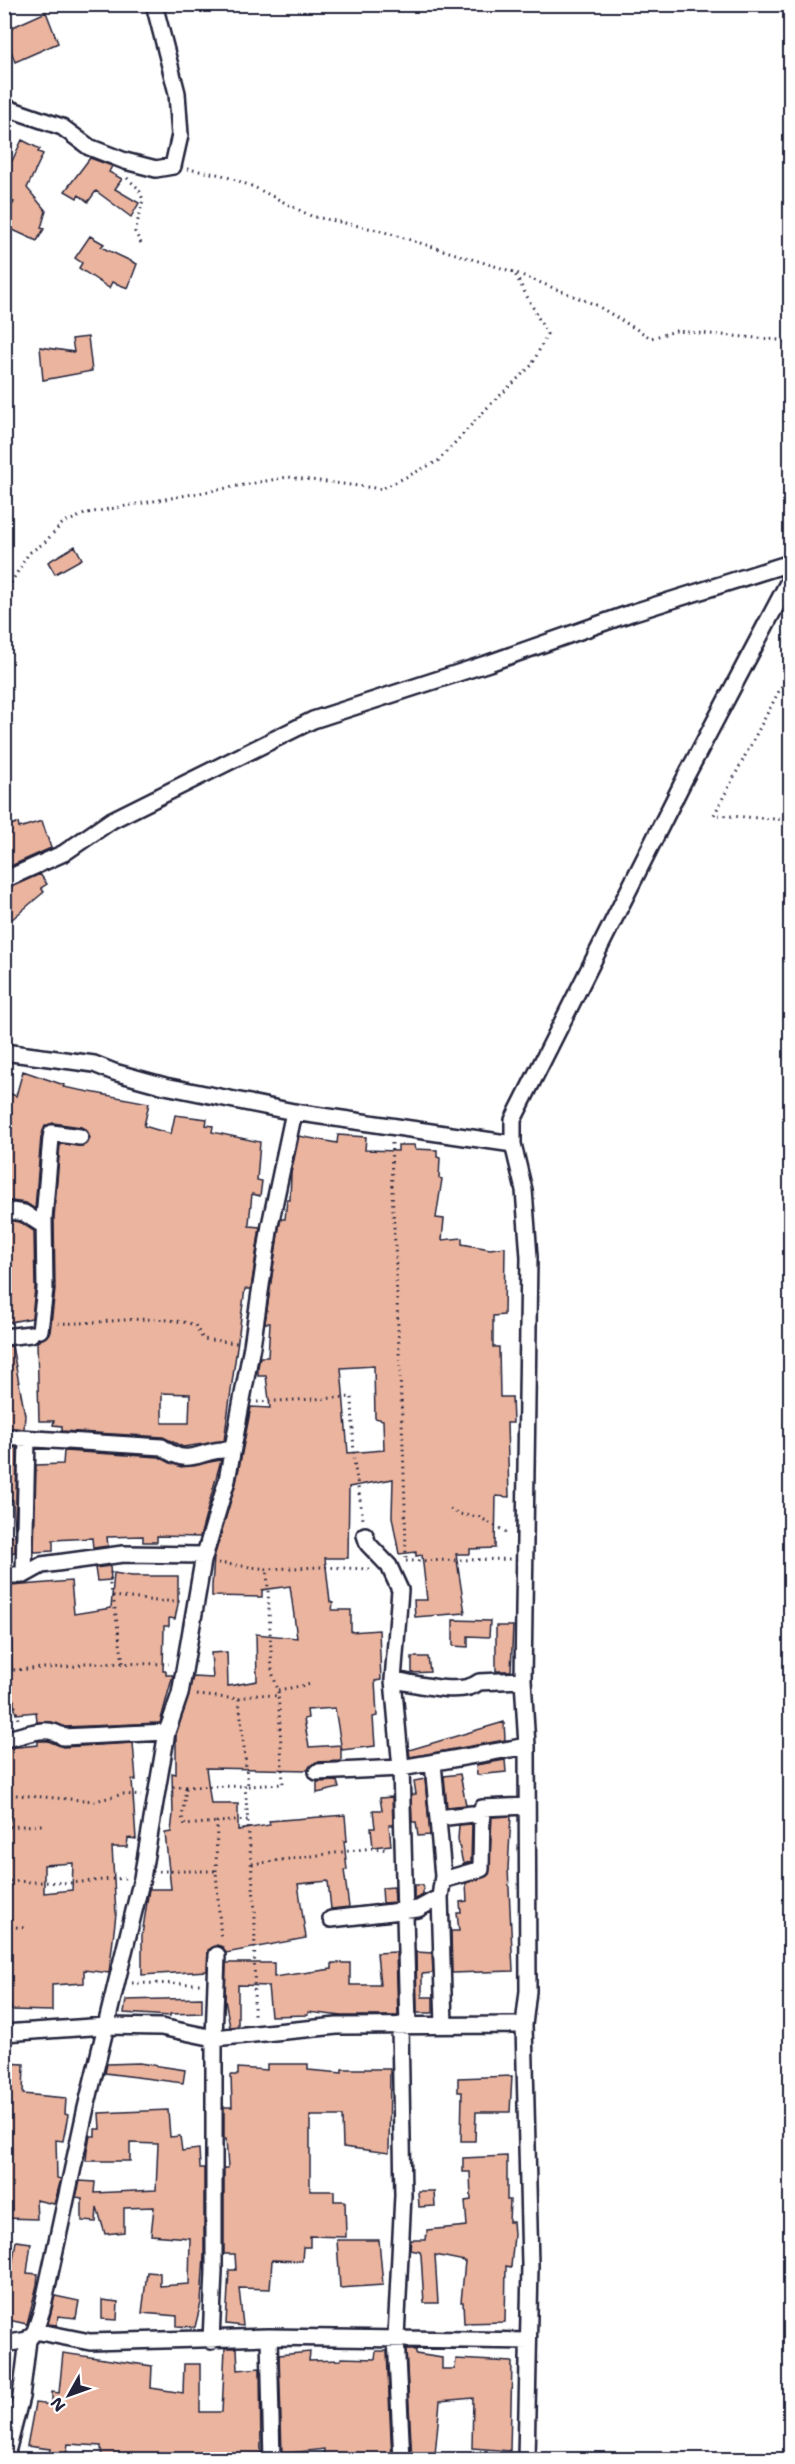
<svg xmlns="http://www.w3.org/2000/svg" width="795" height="2464" font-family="'Shantell Sans',sans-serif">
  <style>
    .building { fill: #eab49e; stroke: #22223b; stroke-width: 1.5; fill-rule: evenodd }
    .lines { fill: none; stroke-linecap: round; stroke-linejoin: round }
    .street-casing { stroke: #22223b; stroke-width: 20 }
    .path { stroke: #22223b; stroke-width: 3; stroke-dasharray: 1.5 4.5; stroke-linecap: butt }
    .street { stroke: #fff; stroke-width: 15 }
  </style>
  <rect width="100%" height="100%" fill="#fff"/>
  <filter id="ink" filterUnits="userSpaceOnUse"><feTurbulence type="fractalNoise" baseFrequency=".0167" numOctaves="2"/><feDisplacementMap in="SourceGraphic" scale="12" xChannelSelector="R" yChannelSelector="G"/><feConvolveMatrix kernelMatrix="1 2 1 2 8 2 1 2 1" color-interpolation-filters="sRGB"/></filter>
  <g filter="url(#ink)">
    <!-- building -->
    <path class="building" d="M46 12 58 43 15 62 4 31Z
      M22 140 40 149 38 152 43 154 27 188 46 211 41 228 44 229 37 241 4 226V219L14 202 4 198V157L12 161Z
      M90 158 112 166 109 172 122 179 115 189 139 203 131 217 96 191 88 202 79 195 77 198 65 191Z
      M90 236 104 244 101 247 137 264 128 288 112 282 109 288 79 268 82 263 75 258Z
      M88 337 92 371 43 380 40 347 74 352 72 339Z
      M75 546 82 559 55 574 48 562Z
      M42 821 51 848 4 869V826L18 823 19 828Z
      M40 874 47 884 41 888 44 892 4 926V890Z
      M23 1071 64 1085 63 1087 149 1103 144 1126 171 1134 175 1115 207 1119 206 1125 213 1126 212 1132 260 1142 257 1180 262 1181 260 1196 252 1194 249 1223V1226L260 1227 251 1289H245L224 1441 183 1447 163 1437 62 1431V1426L53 1425 54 1421H39L37 1342 47 1336 50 1332 55 1290 54 1218 60 1144 83 1146 90 1138 86 1130 81 1127 53 1123 45 1126 41 1137 35 1209 26 1203 4 1200V1164L10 1137 4 1136V1107L8 1093 16 1096ZM162 1393 190 1394 189 1423H162Z
      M338 1135 366 1137 365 1150 398 1151V1145H414L415 1149 437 1150V1157L440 1158 439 1178 442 1179 436 1218 444 1219 442 1240 462 1238V1244L490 1249 505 1247 504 1315 493 1316V1347H499L500 1397H512L513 1423H507L509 1497 496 1496 495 1548 470 1549V1554H456L465 1613 415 1617 414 1600H427L422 1555 416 1556V1552L399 1554 392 1517 393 1479 349 1487 348 1558H325L330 1602 333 1603 332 1610H351V1632L379 1630 381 1680 375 1681 377 1716 373 1717 375 1746 342 1750 341 1746V1761L316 1762 308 1770 206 1768 211 1804H238V1830L270 1825 269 1821 345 1815 347 1841H344L347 1870H344L349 1907 331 1909 328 1881 298 1884 306 1938 226 1953 223 1947 217 1945 208 1950 207 1971 142 1975V1935L149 1889H171L165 1833 171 1832 173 1814 172 1773 176 1774V1734L193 1677 213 1678 211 1653 227 1652 228 1686 257 1681 256 1634 297 1638 290 1586 262 1590V1597L212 1596V1586L214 1557 236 1483 251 1407 270 1408 266 1376H258V1367L260 1357H268L270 1323H265L279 1227 281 1219H285L287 1200H290L291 1173 299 1136 337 1143ZM374 1366 375 1418 383 1420 384 1450 348 1453 341 1368ZM335 1708 341 1745 309 1747 304 1719 308 1718 307 1710Z
      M4 1220 20 1222 34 1231 35 1288 32 1318 4 1323Z
      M12 1346 25 1415 24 1429 4 1427 7 1414 4 1347Z
      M4 1447 17 1448 15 1552 7 1553 6 1537 15 1536 13 1500 4 1501Z
      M64 1451 159 1457 181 1467 221 1460 200 1537 157 1536V1542H143V1536L107 1537 108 1546 93 1548 92 1538 53 1540V1551L34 1552 36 1465 63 1464Z
      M110 1566 111 1580 97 1581 95 1568Z
      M114 1573 132 1576H178V1604L175 1619 169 1618V1626H164L163 1671H166V1675H173L160 1723 65 1727 51 1722H37L36 1712 16 1714 8 1671H12L11 1586 71 1581 74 1614 111 1608Z
      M453 1620 490 1621 489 1637 468 1636V1647L453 1646Z
      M496 1626H513L511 1671H496Z
      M412 1657H428L430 1672 412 1673Z
      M504 1722 505 1740 410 1757 409 1750Z
      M38 1741H48L63 1747 133 1743 136 1780H132L136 1839 128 1838 127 1847H112L116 1914 109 1973 84 1970V1983L52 1985V2011L11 2010 8 1983 4 1982 7 1950H11L10 1917H7L8 1857H4L6 1821 10 1820 7 1748 38 1745ZM73 1863 72 1890 44 1893V1865Z
      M505 1760 506 1772 477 1775 476 1765Z
      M460 1774 466 1805 447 1807 444 1776Z
      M425 1779 430 1835 418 1836 416 1822H412L411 1795 416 1794 414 1781Z
      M337 1781 339 1788 317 1793V1782Z
      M392 1797 393 1825H389L391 1845 373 1847 371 1828H375L373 1810H382L380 1798Z
      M511 1816 508 1868 513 1971 452 1973 451 1931H459L457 1913H461L460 1902 467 1901 466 1883 489 1874 492 1817Z
      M472 1824 471 1862 463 1864 458 1840 459 1825Z
      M414 1885H423V1895L414 1900Z
      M394 1887 395 1902 383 1903 382 1888Z
      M396 1952 398 2016H342L308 2012V2015L271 2016 268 1986 238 1985V2026L230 2027 225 2000 226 1963H274V1977L332 1969V1963H350V1985H380L377 1953Z
      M416 1952 432 1953 433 1973 422 1974V1997H433V2013H417Z
      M202 1998V2013L170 2014V2016L124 2013 126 2000Z
      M5 2063 24 2064 23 2094 66 2098 65 2114 68 2115 63 2141 56 2140 57 2178 61 2179 57 2194 54 2204 36 2200 37 2219 4 2218Z
      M139 2063 185 2070 183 2083 105 2073 107 2064Z
      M267 2064H308V2070L342 2073V2069H390L389 2153 343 2147 342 2116H310V2191H334V2201H345L346 2237 310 2236V2247H303L302 2261 272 2260 270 2289 239 2288 243 2326 226 2324 229 2270H236L235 2254H224V2168H228L226 2139H224V2107H232L231 2075H238V2068L267 2070Z
      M512 2076 510 2112H476L475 2141H461L462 2092H458V2078Z
      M168 2110 170 2137 180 2136 182 2151 199 2149 200 2168H204V2255L201 2303 195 2327 177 2326V2316L142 2313 147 2272 160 2273V2286L189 2284 190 2238 151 2235 154 2207 124 2208V2232L105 2234 97 2207 96 2222 82 2221V2198L76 2197 80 2181 95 2182 94 2193 156 2190 158 2144 130 2143V2161H86L87 2150 90 2136H95V2129H100L99 2113Z
      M507 2156V2200H510L509 2222H513L514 2235 511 2267 506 2266 505 2322 464 2323 463 2302H461L465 2261 435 2255 438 2303H424L421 2255 420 2252 410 2250 411 2240H426L427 2230 467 2226 465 2201 471 2200 470 2172H463V2158Z
      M418 2191H434L435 2206 419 2207Z
      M337 2240H379L383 2285 340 2288Z
      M16 2241 31 2243 27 2273 38 2274 37 2285 27 2324 4 2319Z
      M55 2296 79 2301 76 2318 58 2316 57 2325 48 2324Z
      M102 2300 118 2302 117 2320 102 2319Z
      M225 2348H237L238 2370 260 2368 261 2454 211 2457V2460H102L101 2446 68 2444 66 2456 49 2454 50 2449 27 2446 35 2403 52 2405V2392L59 2393 63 2353 152 2366 151 2388 183 2393 184 2364H200V2412H222Z
      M406 2350H416V2354L442 2358V2369H455L456 2359 512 2362 510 2451 472 2448 473 2398 440 2401 435 2455 412 2460Z
      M376 2351H387L392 2460H324V2449L282 2454 279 2355 310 2352 309 2361 341 2360V2358L375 2359Z"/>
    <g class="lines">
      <!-- street casing -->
      <g class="street-casing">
        <path id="street" d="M4 107 62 127 89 147 125 161 156 169 173 166 180 135 177 93 154 4
          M4 880 64 853 112 820 313 720 489 663 631 613 790 563
          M4 1052 94 1064 114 1072 165 1086 294 1112 513 1144
          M4 1210 24 1213 44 1226
          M40 1330 45 1289 44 1218 51 1138 52 1133 80 1137
          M4 1337 31 1334
          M4 1437 162 1447C192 1471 203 1445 232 1451
          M365 1535 368 1544 389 1566 400 1590 393 1680 401 1768 408 2025
          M4 1575H24L42 1565 123 1554 204 1555
          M24 1575 27 1439
          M393 1680C415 1683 461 1697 479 1682L523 1680
          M4 1739C24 1737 45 1723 63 1737L167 1732
          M317 1772 401 1768 527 1746
          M439 1818 472 1814 482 1818
          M443 1880 481 1869 482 1808 526 1806
          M440 1897 444 2025
          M331 1919 418 1909 440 1897 443 1876 433 1763
          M217 1955 214 2038 337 2026 524 2025
          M400 2025 403 2195 396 2337 402 2460
          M4 2033 106 2026 161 2027 214 2038V2271L211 2341
          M35 2331 90 2342 269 2337 528 2341
          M269 2337 272 2460
          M4 2344 28 2340
          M5 2460 21 2397 28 2340 35 2331 42 2310 85 2112 142 1878 167 1732 180 1694 203 1561 227 1480 252 1346 270 1225 294 1112
          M526 2460 530 2265 524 2025 528 1991 527 1746 523 1680 529 1257 524 1190 513 1144V1120L685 778 790 579"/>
      </g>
      <!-- path -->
      <path class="path" d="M187 169 222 175 254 187 311 216 378 230 514 272 596 305 651 338 676 331 790 341
        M127 178 139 189 143 200 135 232 142 245
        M4 606 12 581 29 553 44 543 62 524 87 513 288 477 382 489 438 461 488 407 532 365 547 334 514 272
        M790 670 714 815 790 820
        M392 1143C390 1186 395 1228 396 1270 399 1368 405 1464 406 1561
        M58 1323C104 1325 150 1312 195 1325L203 1339 237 1343
        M257 1402 352 1397 354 1461 363 1519
        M450 1509 459 1514 479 1517 508 1533
        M406 1561 510 1559
        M218 1563 267 1569 319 1567 370 1569
        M111 1572 110 1585 113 1596 156 1601H181
        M113 1596 123 1663
        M4 1648 9 1660 4 1666
        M9 1660 12 1670 78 1666 83 1663 169 1664
        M4 1685 12 1695 18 1719
        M278 1690 312 1684
        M197 1695 239 1699 248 1786H245L255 1911 254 2017
        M239 1699 255 1694 278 1696
        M248 1786 283 1784 278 1690 272 1672 267 1569
        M173 1787 245 1786
        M186 1788 182 1817 185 1825 217 1822
        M4 1794 95 1801 124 1794 141 1796
        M4 1827 42 1825
        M252 1864 372 1848 388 1850
        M159 1871H216L221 1939
        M216 1871 217 1822 248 1820
        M4 1881 70 1883 125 1878
        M4 1926 26 1928
        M132 1983 201 1984"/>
      <!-- street -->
      <use href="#street" class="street"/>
    </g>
  </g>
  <!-- margin -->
  <rect width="795" height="2464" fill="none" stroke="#fff" stroke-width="24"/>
  <rect x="12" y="12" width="771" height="2440" fill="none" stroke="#22223b" stroke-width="2" filter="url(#ink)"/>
  <!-- north arrow -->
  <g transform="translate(69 2395) rotate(230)" stroke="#ffffff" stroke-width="4.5" paint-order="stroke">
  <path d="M0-4.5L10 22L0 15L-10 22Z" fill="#22223b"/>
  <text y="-9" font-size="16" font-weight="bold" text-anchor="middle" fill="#22223b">N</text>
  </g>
</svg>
